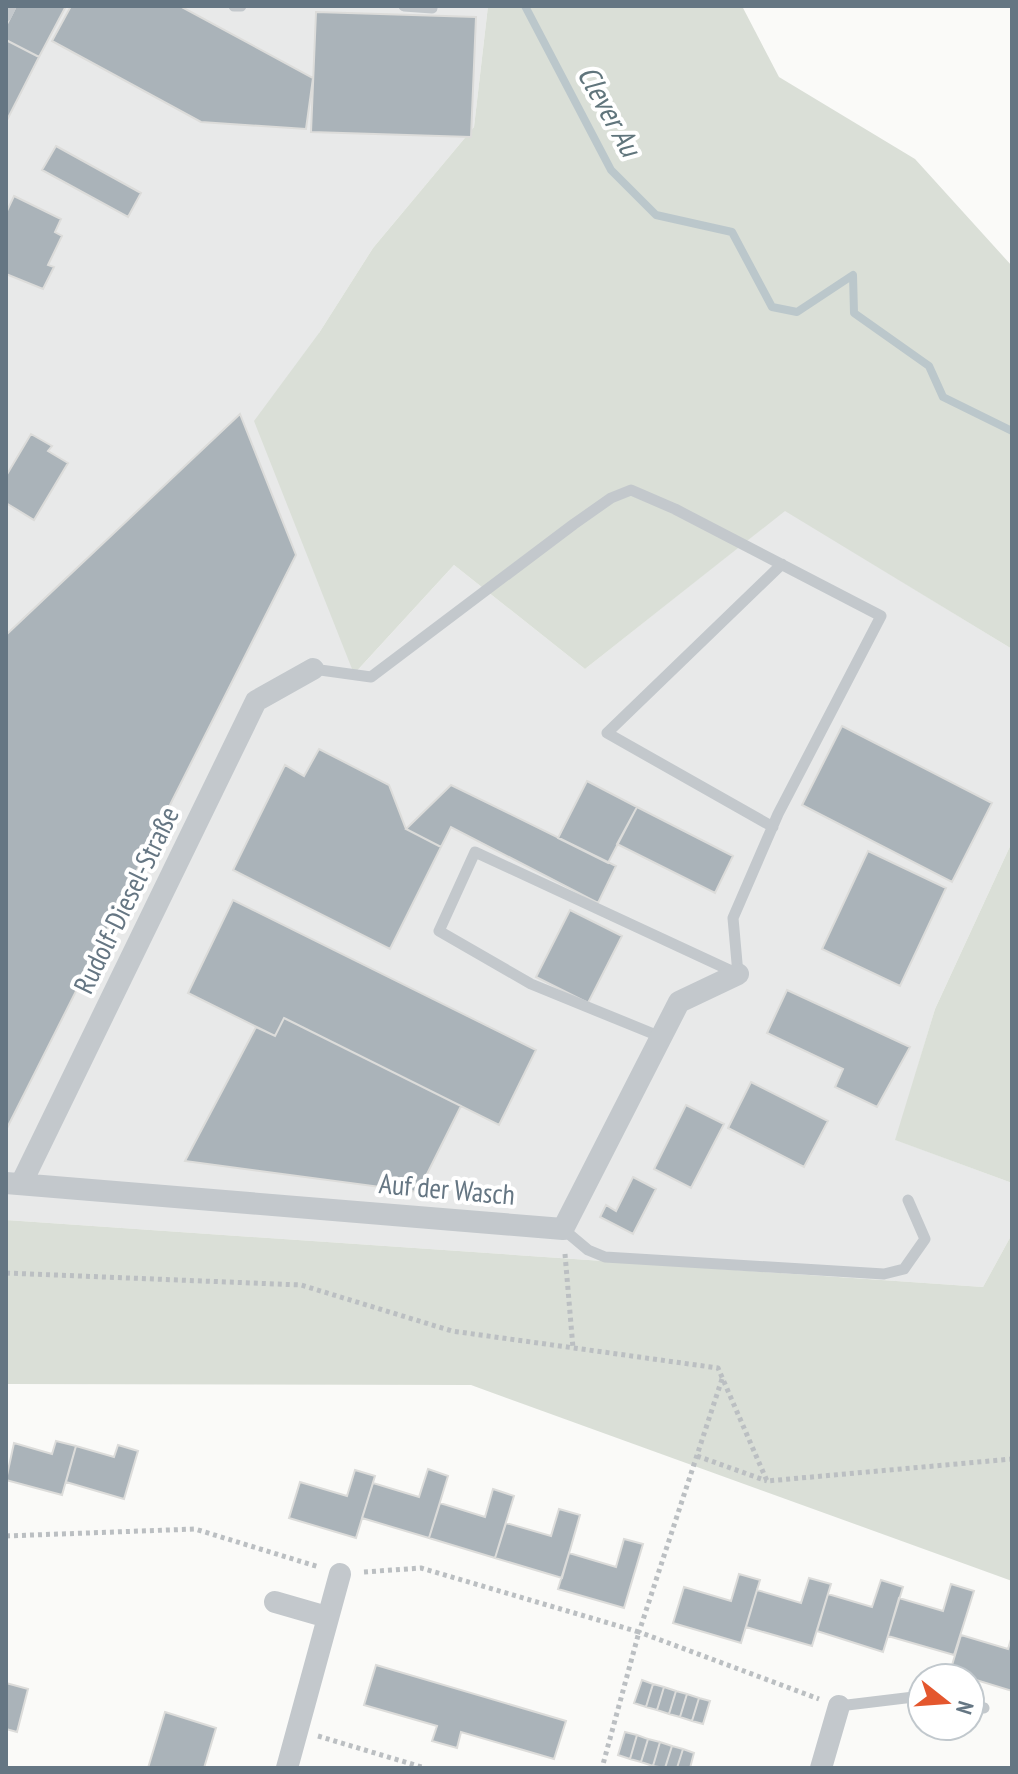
<svg xmlns="http://www.w3.org/2000/svg" width="1018" height="1774" font-family="'PT Sans Narrow',sans-serif">
  <style>
    .built { fill: #e8e9e9 }
    .green { fill: #dadfd7 }
    .lines { fill: none; stroke-linecap: round; stroke-linejoin: round }
    .stream { stroke: #bbc7cb; stroke-width: 8 }
    .building { fill: #aab3b9; stroke: #dcdcda; stroke-width: 2 }
    .path { stroke: #bbbfc2; stroke-width: 5; stroke-dasharray: 4 4; stroke-linecap: butt }
    .lane { stroke: #c3c8cc; stroke-width: 11 }
    .street { stroke: #c3c8cc; stroke-width: 22 }
    .labels { text-anchor: middle; stroke-width: 8; stroke-linejoin: round; paint-order: stroke }
    .street-label { font-size: 28px; fill: #657683; stroke: #fff }
    .water-label { font-size: 30px; font-style: italic; fill: #60757c; stroke: #fff }
  </style>
  <rect width="100%" height="100%" fill="#fafaf8"/>
  <!-- built -->
  <path class="built" d="M6 6H488L474 127 373 248 319 333 355 673 454 565 585 669 785 510 1012 649V842L935 1009 896 1140 1012 1183V1234L983 1287 6 1220Z"/>
  <!-- green -->
  <path class="green" d="M488 6H742L779 77 915 159 1012 266V649L785 511 585 669 454 565 354 674 254 421 319 333 373 248 474 127Z
    M1012 842V1183L895 1140 935 1009Z
    M6 1220 983 1287 1012 1234V1581L471 1385 6 1384Z"/>
  <g class="lines">
    <!-- stream -->
    <path class="stream" d="M525 6 611 170 656 215 732 232 772 307 797 312 853 275 854 313 929 366 943 397 1012 431"/>
  </g>
  <!-- building -->
  <path class="building" d="M16 6H66L39 57 6 40V26Z
    M71 6H180L313 78 306 129 201 122 52 41Z
    M316 12 476 17 471 137 311 132Z
    M6 40 39 57 7 120H6Z
    M56 146 141 193 128 217 42 170Z
    M14 196 61 219 55 232 62 236 48 265 54 267 43 289 6 274V213Z
    M240 414 296 555 6 1130V635Z
    M31 434 52 446 48 451 68 463 34 520 6 503V476Z
    M842 726 992 803 952 882 802 805Z
    M319 749 389 785 406 829 441 847 390 949 233 870 285 765 304 776Z
    M587 781 637 807 608 863 558 838Z
    M451 785 616 866 598 903 451 827 441 847 406 829Z
    M637 807 733 856 715 893 617 844Z
    M868 851 946 888 900 986 822 949Z
    M233 900 536 1050 499 1125 284 1018 275 1036 188 993Z
    M570 910 622 936 588 1003 536 977Z
    M787 990 910 1047 877 1107 835 1087 843 1069 767 1033Z
    M284 1018 461 1106 418 1192 185 1161 256 1027 275 1036Z
    M751 1082 828 1121 804 1167 728 1128Z
    M686 1105 724 1124 691 1188 654 1169Z
    M633 1177 656 1189 633 1234 600 1217 606 1205 616 1211Z
    M56 1441 76 1446 62 1495 6 1480 14 1443 52 1454Z
    M118 1445 138 1451 124 1499 66 1482 76 1446 114 1457Z
    M428 1469 448 1476 429 1538 362 1518 373 1483 419 1497Z
    M355 1470 375 1476 356 1538 289 1518 300 1482 347 1496Z
    M493 1489 514 1496 495 1558 429 1538 440 1503 485 1517Z
    M559 1509 580 1515 562 1578 495 1558 506 1523 551 1536Z
    M624 1539 643 1544 624 1608 558 1589 569 1553 616 1567Z
    M739 1574 760 1580 741 1643 673 1623 684 1587 731 1601Z
    M809 1578 831 1584 812 1646 746 1627 757 1590 801 1603Z
    M881 1580 903 1587 883 1652 817 1631 828 1594 872 1607Z
    M951 1584 974 1591 954 1655 888 1636 899 1598 943 1611Z
    M961 1635 1008 1649 1012 1636V1691L950 1672Z
    M376 1665 566 1721 554 1759 461 1732 457 1748 432 1741 437 1726 364 1705Z
    M642 1680 653 1684 646 1707 634 1703Z
    M6 1683 28 1689 17 1732 6 1729Z
    M653 1684 664 1687 657 1710 646 1707Z
    M664 1687 676 1691 669 1714 657 1710Z
    M676 1691 687 1694 680 1717 669 1714Z
    M687 1694 699 1698 692 1721 680 1717Z
    M699 1698 710 1701 703 1724 692 1721Z
    M165 1712 216 1728 204 1768H148Z
    M625 1732 637 1735 630 1759 618 1755Z
    M637 1735 648 1739 641 1762 630 1759Z
    M648 1739 660 1742 653 1766 641 1762Z
    M660 1742 672 1746 665 1768 653 1766Z
    M672 1746 683 1749 677 1768H665Z
    M683 1749 694 1753 690 1768H677Z"/>
  <g class="lines">
    <!-- path -->
    <path class="path" d="M565 1254 573 1348
      M6 1273 301 1285 452 1331 718 1368 767 1481 1012 1459
      M722 1379 639 1632 819 1699
      M697 1456 767 1481
      M6 1536 195 1529 319 1567
      M364 1572 421 1568 639 1632 602 1768
      M318 1736 425 1768"/>
    <!-- lane -->
    <path class="lane" d="M234 6H241
      M404 6 432 8
      M6 16 11 6
      M313 669 371 677 574 524 611 498 631 490 675 509 881 616 778 814 733 918 738 974 475 852 439 931 531 984 661 1037
      M773 827 607 733 782 564
      M563 1229 588 1250 605 1257 884 1274 904 1269 925 1239 908 1200
      M970 1705 984 1708
      M839 1706 922 1696"/>
    <!-- street -->
    <path class="street" d="M6 1183 563 1229 679 1002 738 974
      M21 1184 256 701 313 669
      M275 1602 327 1617
      M287 1768 340 1574
      M821 1768 839 1706"/>
  </g>
  <g class="labels">
    <!-- street labels -->
    <g class="street-label">
      <text transform="translate(126 900) rotate(-64)" y="10">Rudolf-Diesel-Straße</text>
      <text transform="translate(447 1189) rotate(5)" y="10">Auf der Wasch</text>
    </g>
    <!-- water labels -->
    <g class="water-label">
      <text transform="translate(609 111) rotate(61)" y="10">Clever Au</text>
    </g>
  </g>
  <!-- border -->
  <rect width="1018" height="1774" fill="none" stroke="#657683" stroke-width="16"/>
  <!-- north arrow -->
  <g transform="translate(946 1702) rotate(107)"><circle r="38" fill="#ffffff" stroke="#c1c8cd" stroke-width="2"/>
  <path d="M0-6L14 30L0 20L-14 30Z" fill="#e4572e"/>
  <text y="-12" font-size="22" font-weight="bold" text-anchor="middle" fill="#657683">N</text>
  </g>
</svg>
